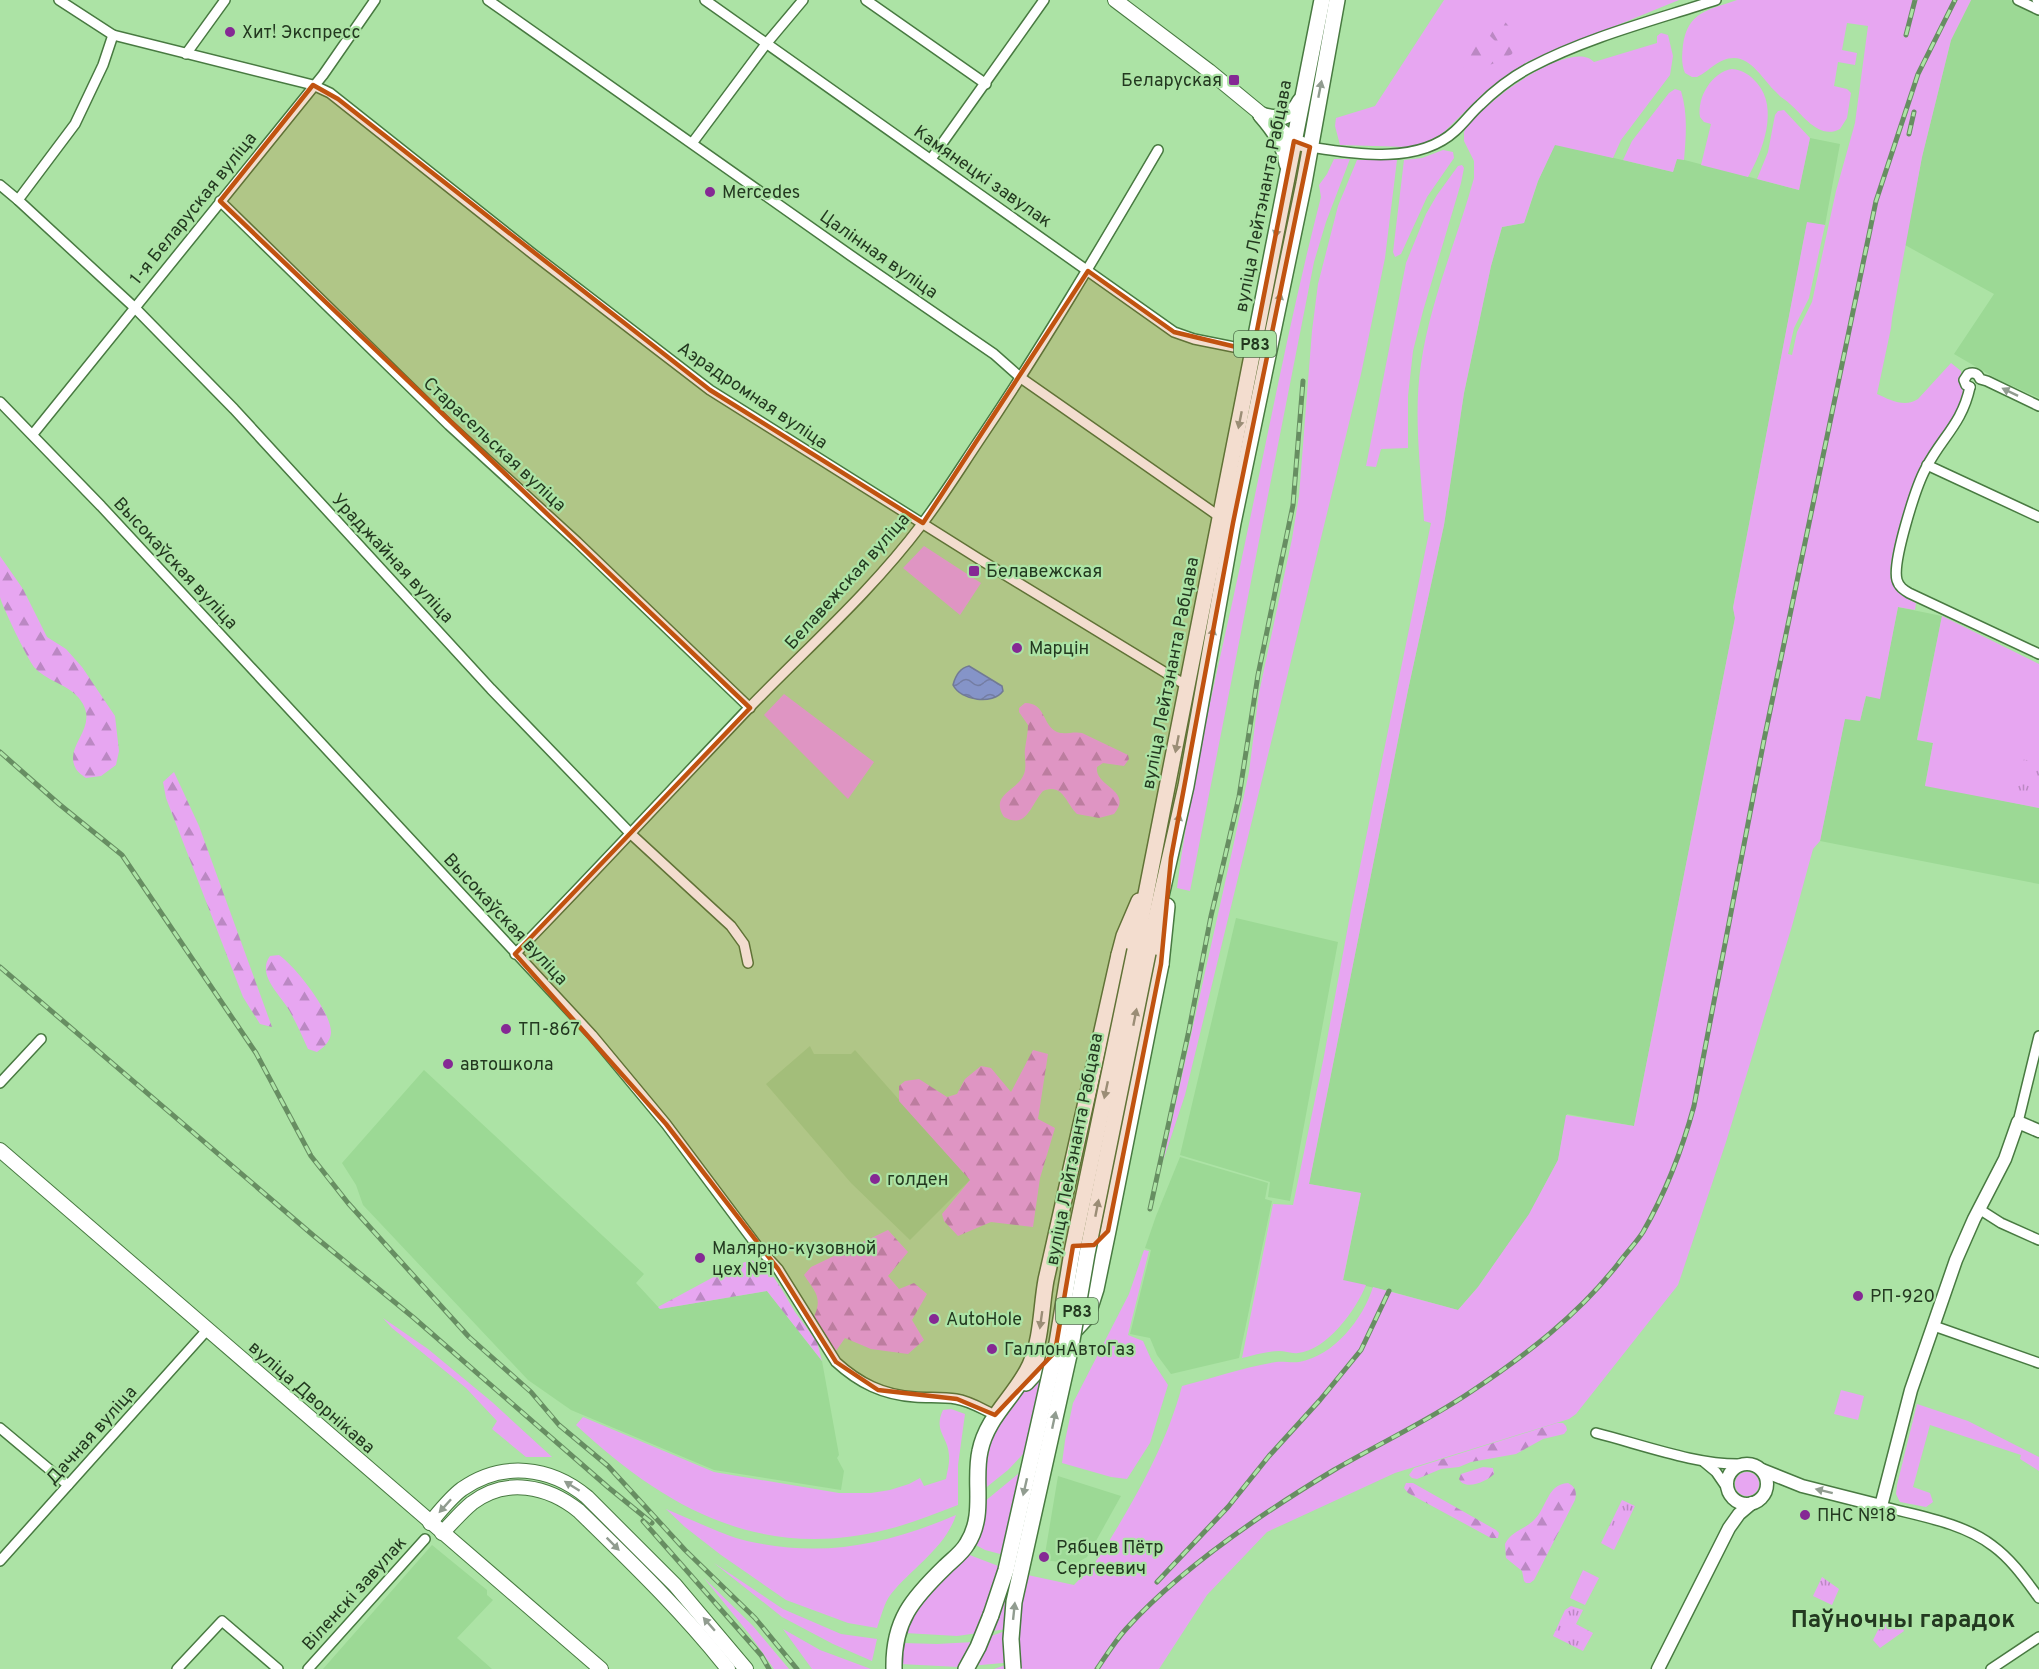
<svg xmlns="http://www.w3.org/2000/svg" width="2039" height="1669" viewBox="0 0 2039 1669" font-family="Overpass,sans-serif">
<style>
.built{fill:#9cd995}
.grass{fill:#e7a6f1}
.forest{fill:url(#forest-firs)}
.park{fill:url(#park-tufts)}
.water{fill:url(#water-waves);stroke:#5d84b6;stroke-width:1.5}
.lines{fill:none;stroke-linecap:round;stroke-linejoin:round}
.minor-casing{stroke:#487a41;stroke-width:12}
.tertiary-casing{stroke:#487a41;stroke-width:15}
.secondary-casing{stroke:#487a41;stroke-width:16}
.primary-casing{stroke:#487a41;stroke-width:18}
.trunk-casing{stroke:#487a41;stroke-width:18}
.minor{stroke:#fff;stroke-width:9}
.tertiary{stroke:#fff;stroke-width:12}
.secondary{stroke:#fff;stroke-width:14}
.primary{stroke:#fff;stroke-width:15}
.trunk{stroke:#fff;stroke-width:15}
.rail-casing{stroke:#678e62;stroke-width:5}
.rail{stroke:#ace3a5;stroke-width:3;stroke-dasharray:9;stroke-linecap:butt}
.trunk-bridge-casing{stroke:#487a41;stroke-width:18;stroke-linecap:butt}
.trunk-bridge{stroke:#fff;stroke-width:15}
.oneway{fill:#919c90}
.marked{fill:#c15310;fill-opacity:0.2;stroke:#c15310;stroke-width:4.5;stroke-linejoin:round}
.poi-dot{fill:#852994;stroke:#ace3a5;stroke-width:2}
.labels{text-anchor:middle;stroke-width:4.5;stroke-linejoin:round;paint-order:stroke}
.shield{fill:#ace3a5;stroke:#4c6c48;stroke-width:1.5}
.shield-label{font-size:16px;font-weight:bold;fill:#233920}
.poi-label{font-size:18px;fill:#233920;stroke:#ace3a5;text-anchor:start}
.street-label{font-size:18px;fill:#233920;stroke:#ace3a5}
.district-label{font-size:24px;font-weight:bold;fill:#233920;stroke:#ace3a5}
</style>
<defs>
<pattern id="forest-firs" width="22" height="20" patternUnits="userSpaceOnUse" patternTransform="scale(1.5)"><rect width="22" height="20" fill="#e7a6f1"/><path d="M5 1l3.5 6h-7zM16 11l3.5 6h-7z" fill="#bb88c3"/></pattern>
<pattern id="park-tufts" width="24" height="20" patternUnits="userSpaceOnUse" patternTransform="scale(1.5)"><rect width="24" height="20" fill="#e7a6f1"/><path d="M3 7l-1-3M5 7V3M7 7l1-3M15 17l-1-3M17 17v-4M19 17l1-3" fill="none" stroke="#bb88c3"/></pattern>
<pattern id="water-waves" width="16" height="10" patternUnits="userSpaceOnUse" patternTransform="scale(1.5)"><rect width="16" height="10" fill="#76a4f7"/><path d="M0 5q4-4 8 0t8 0" fill="none" stroke="#6087c8"/></pattern>
</defs>
<rect width="100%" height="100%" fill="#ace3a5"/>
<g class="built">
<polygon points="1971,0 2010,0 2039,14 2039,398 1997,379 1954,354 1994,294 1905,245 1922,157 1951,40"/>
<polygon points="1810,138 1840,144 1825,225 1807,223 1733,607 1735,618 1634,1126 1567,1114 1558,1160 1529,1215 1478,1287 1458,1310 1389,1291 1343,1281 1361,1193 1309,1184 1408,690 1444,525 1464,393 1491,266 1502,227 1524,223 1538,181 1555,144 1673,172 1677,158 1799,190"/>
<polygon points="1898,607 1942,616 1917,739 1933,743 1925,785 2039,808 2039,884 1820,841 1845,718 1860,721 1866,696 1880,698"/>
<polygon points="1236,918 1338,942 1290,1201 1268,1197 1270,1182 1180,1155"/>
<polygon points="810,1046 814,1054 851,1054 855,1050 970,1180 910,1240 851,1183 766,1084"/>
<polygon points="424,1070 644,1274 636,1283 660,1309 767,1291 822,1361 839,1455 837,1458 844,1471 841,1490 714,1470 571,1410 528,1380 363,1205 356,1185 342,1163"/>
<polygon points="1180,1157 1268,1183 1265,1199 1272,1201 1239,1358 1171,1374 1157,1355 1150,1338 1130,1334 1151,1250 1145,1248 1156,1216"/>
<polygon points="1058,1476 1121,1496 1087,1557 1075,1564 1044,1560"/>
<polygon points="432,1545 487,1590 487,1595 493,1600 457,1638 492,1669 323,1669"/>
</g>
<g class="grass">
<polygon points="1444,0 1679,0 1527,62 1485,92 1442,134 1418,146 1408,147 1340,145 1335,126 1336,118 1375,106"/>
<path d="M1737 0H1971L1951 40 1922 157 1892 318 1891 328 1877 394C1890 400 1905 408 1918 399L1951 363 1961 371C1961 381 1965 393 1961 403 1953 426 1934 444 1922 465 1912 482 1886 561 1891 579 1894 592 1905 598 1916 603L1915 610 1898 607 1880 699 1866 696 1860 721 1845 719 1820 841 1813 849 1792 926 1726 1142 1678 1285 1576 1414 1569 1419 1395 1473 1267 1532 1207 1595 1159 1669H994L1014 1662 959 1667 900 1664 902 1643 937 1644 974 1642 1014 1628 957 1636 905 1633C917 1600 943 1579 967 1554L1014 1572 1074 1585 1094 1564 1103 1551C1135 1499 1166 1446 1182 1386 1213 1378 1244 1367 1276 1362 1283 1361 1291 1363 1299 1362 1334 1356 1363 1319 1373 1287L1458 1310 1478 1287 1529 1214 1558 1160 1566 1115 1634 1126 1735 618 1733 608 1807 222 1825 225 1809 298 1794 328 1788 354 1792 355 1797 332 1812 302 1836 191 1855 123 1868 26 1847 23 1842 50 1857 53 1855 65 1838 62 1834 86 1847 89 1851 93 1847 118 1840 129C1819 140 1804 116 1790 104 1786 100 1780 97 1776 92 1764 81 1752 58 1734 58 1718 58 1710 71 1697 77H1692L1685 73C1681 64 1682 54 1683 45 1688 11 1709 10 1737 0Z"/>
<path d="M1661 33 1668 35 1673 56 1670 75 1621 140 1613 158 1555 145 1538 181 1524 223 1502 227 1491 266 1464 393 1444 525 1408 690 1309 1184 1361 1193 1343 1280 1366 1285C1356 1310 1327 1350 1298 1353 1292 1354 1285 1351 1279 1351 1267 1351 1254 1355 1242 1358L1273 1204 1293 1205 1324 1056 1351 910 1431 523 1424 521C1421 469 1413 416 1421 364 1430 301 1457 240 1474 178V161L1464 141V132C1476 108 1570 36 1594 62L1657 43V36Z"/>
<path d="M1732 69C1743 70 1750 75 1757 83 1779 108 1763 151 1748 177L1701 165 1711 124 1704 122 1700 117C1697 97 1712 72 1732 69Z"/>
<path d="M1675 89 1681 91C1688 114 1686 137 1684 160L1677 159 1673 172 1623 160 1632 141 1669 93Z"/>
<polygon points="1784,110 1810,138 1799,190 1757,179 1768,152 1775,115 1778,111"/>
<polygon points="1443,150 1453,152 1454,158 1427,197 1401,254 1395,257 1393,252 1404,160 1422,158"/>
<path d="M1334 159H1350L1326 222 1314 262 1190 891 1177 888C1191 777 1218 670 1241 562 1267 440 1290 317 1321 197L1319 185 1327 174Z"/>
<polygon points="1357,160 1397,160 1385,258 1361,374 1185,1095 1163,1161 1233,847 1249,772 1259,693 1292,539 1299,496 1312,331 1318,284 1338,206"/>
<polygon points="1462,165 1464,168 1461,183 1423,311 1413,351 1408,396 1408,448 1381,449 1376,467 1366,466 1406,263 1426,214 1437,195 1458,166"/>
<polygon points="924,546 981,583 960,615 903,568"/>
<polygon points="1942,616 2039,664 2039,808 1925,786 1933,743 1917,740"/>
<polygon points="784,694 874,762 848,799 764,715"/>
<polygon points="1144,1250 1149,1251 1128,1335 1143,1341 1151,1359 1168,1385 1150,1443 1127,1479 1111,1477 1062,1463 1065,1441 1073,1403 1129,1294"/>
<polygon points="383,1318 428,1349 492,1402 552,1457 526,1457 492,1429 497,1421 466,1388 392,1328"/>
<polygon points="1038,1375 1043,1378 1025,1452 1008,1470 983,1490 986,1445 1006,1409"/>
<polygon points="1841,1390 1864,1396 1858,1420 1834,1414"/>
<polygon points="1917,1404 1968,1421 2039,1457 2039,1471 2020,1459 2021,1455 1930,1425 1913,1487 1930,1493 1933,1502 1926,1507 1900,1502 1896,1494 1897,1485"/>
<path d="M951 1409 965 1414 958 1465V1505C934 1514 910 1524 885 1530 760 1561 665 1508 576 1425L583 1417 714 1472 839 1493H871L890 1490 909 1484 920 1478 924 1486 946 1479C947 1472 950 1463 949 1455 948 1436 933 1431 943 1410Z"/>
<polygon points="1023,1470 1004,1555 985,1550 974,1544 984,1502"/>
<circle cx="1747" cy="1484" r="12"/>
<path d="M666 1509C691 1519 722 1535 747 1541 823 1558 886 1545 956 1515 945 1548 913 1567 891 1594 884 1603 881 1617 877 1628L848 1623 786 1600 721 1555 685 1527Z"/>
<polygon points="714,1563 783,1609 841,1634 877,1639 872,1661 833,1644 782,1617"/>
<polygon points="1583,1570 1599,1578 1585,1605 1570,1598"/>
<polygon points="704,1578 753,1626 789,1669 774,1669 750,1635"/>
<polygon points="783,1629 820,1650 871,1669 812,1669"/>
</g>
<g class="forest">
<path d="M1500 19C1512 24 1518 42 1512 54 1500 61 1479 72 1464 68L1456 51 1459 44C1472 35 1479 49 1493 46L1495 41 1487 33 1486 26 1494 20Z"/>
<path d="M0 556 23 589 47 637 66 649 82 667 115 716 119 751 116 765 101 776 86 778C83 776 78 772 76 769 63 746 97 730 83 704 73 685 49 683 35 668 29 662 2 606 0 597 0 585 0 568 0 556Z"/>
<path d="M1025 703C1046 703 1042 725 1057 732 1064 735 1074 731 1082 733L1128 755 1129 759 1124 766 1103 763 1097 767C1094 787 1134 790 1114 814L1099 818 1077 814C1065 802 1063 783 1043 791 1031 804 1027 830 1004 817 989 794 1018 791 1024 774 1027 766 1024 757 1025 749 1026 741 1028 733 1028 725L1019 712V708Z"/>
<polygon points="174,772 199,826 272,1027 260,1024 243,997 166,798 163,782"/>
<path d="M279 955C296 967 332 1013 331 1033 330 1042 324 1047 317 1052L308 1049C302 1036 296 1022 289 1010 281 995 256 975 270 956Z"/>
<polygon points="1033,1050 1048,1054 1038,1119 1055,1128 1040,1178 1033,1227 991,1222 958,1236 944,1221 942,1214 970,1180 899,1101 899,1086 905,1081 919,1079 947,1097 957,1094 965,1079 981,1066 991,1068 1011,1092"/>
<path d="M888 1230 908 1252 888 1276 899 1289 914 1283 927 1294 912 1320 924 1340 908 1354 871 1349 845 1338 836 1351 813 1319C823 1298 816 1293 804 1275L811 1267Z"/>
<polygon points="751,1260 768,1269 781,1288 795,1312 817,1342 822,1361 767,1291 660,1309 658,1307 734,1266"/>
<polygon points="1557,1423 1563,1423 1566,1426 1567,1430 1564,1434 1543,1439 1516,1454 1471,1462 1459,1467 1441,1469 1417,1479 1412,1478 1409,1475 1414,1468"/>
<path d="M1483 1467 1493 1468 1494 1474C1486 1482 1465 1491 1459 1479L1461 1474Z"/>
<polygon points="1406,1483 1413,1483 1496,1530 1499,1533 1498,1538 1491,1538 1408,1493 1404,1488"/>
<path d="M1568 1483C1576 1487 1577 1493 1575 1500L1534 1580 1530 1583H1526L1524 1581 1522 1571 1506 1558 1505 1544C1511 1531 1524 1530 1534 1520 1547 1508 1547 1484 1568 1483Z"/>
</g>
<g class="park">
<polygon points="2024,759 2039,765 2039,797 2019,793 2016,790"/>
<polygon points="1622,1500 1635,1506 1614,1550 1601,1543"/>
<polygon points="1822,1577 1839,1589 1832,1605 1813,1596"/>
<polygon points="1571,1606 1583,1610 1576,1624 1593,1633 1583,1651 1553,1636 1565,1610"/>
<polygon points="1886,1614 1897,1619 1904,1631 1880,1648 1873,1640"/>
</g>
<path class="water" d="M969 666 1002 686 1003 691C993 705 961 701 953 685 955 677 960 668 969 666Z"/>
<g class="lines">
<g class="minor-casing">
<g id="minor">
<polyline points="59,0 113,35 313,85 330,93 533,254 710,390 979,559 1189,687"/>
<polyline points="488,0 850,255 994,354 1021,378 1220,517"/>
<polyline points="705,0 1174,332 1194,339 1254,351"/>
<polyline points="866,0 986,84"/>
<polyline points="2018,0 2039,10"/>
<polyline points="2037,0 2039,3"/>
<polyline points="186,54 225,0"/>
<polyline points="693,142 766,44 803,0"/>
<path d="M1310 147C1355 154 1418 165 1455 131 1464 123 1471 113 1480 105 1495 90 1512 77 1531 67 1588 37 1655 20 1716 0"/>
<polyline points="931,159 1044,0"/>
<polyline points="0,185 18,200 134,307 234,409 491,689 631,834 731,926 744,944 748,963"/>
<polyline points="18,200 75,124 103,65 113,35"/>
<polyline points="220,201 449,425 577,542 750,708"/>
<path d="M1970 387C1962 424 1942 437 1926 468 1916 486 1892 562 1897 580 1899 587 1904 590 1909 593L2039 654"/>
<path d="M1970 387 1966 385 1964 380 1968 374C1973 372 1978 373 1980 379L1987 381 2039 406"/>
<path d="M0 402 101 506 592 1035 666 1124 758 1247 778 1269 836 1362C859 1383 883 1395 915 1397 928 1398 943 1397 956 1399 970 1401 982 1409 995 1415"/>
<polyline points="33,434 323,75 375,0"/>
<polyline points="1927,465 2039,517"/>
<path d="M515 954C594 873 670 791 748 709 807 648 871 592 922 524 942 498 960 469 978 442 1042 347 1100 249 1158 150"/>
<polyline points="0,1083 41,1039"/>
<polyline points="2018,1122 2039,1036"/>
<polyline points="1979,1209 2001,1223 2039,1240"/>
<polyline points="1934,1326 2039,1363"/>
<polyline points="0,1428 68,1485"/>
<path d="M1596 1433C1640 1444 1699 1466 1743 1464"/>
<polyline points="1704,1462 1716,1472 1727,1488"/>
<path d="M1881 1506C1918 1516 1962 1522 1993 1546 2012 1560 2025 1579 2039 1598"/>
<polyline points="0,1561 207,1330"/>
<polyline points="177,1669 222,1621 278,1669"/>
<polyline points="308,1669 425,1539"/>
<polyline points="1991,1669 2039,1637"/>
</g>
</g>
<g class="tertiary-casing">
<g id="tertiary">
<circle cx="1747" cy="1484" r="20"/>
<polyline points="1762,1470 1802,1486 1881,1506 1911,1390 1956,1260 1974,1219 2005,1159 2018,1122 2039,1131"/>
<polyline points="1658,1669 1729,1528 1739,1514 1752,1503"/>
</g>
</g>
<g class="secondary-casing">
<g id="secondary">
<polyline points="1115,0 1209,71 1294,141 1302,144"/>
<polyline points="0,1150 601,1669"/>
<path d="M430 1523C440 1511 450 1498 462 1489 502 1461 550 1466 587 1497L675 1585 746 1669"/>
<path d="M442 1533C452 1523 461 1512 472 1503 506 1477 548 1486 579 1511 631 1562 683 1612 728 1669"/>
</g>
</g>
<g class="primary-casing">
<g id="primary">
<polyline points="1026,1383 1087,1317 1096,1289 1108,1231 1161,964"/>
<path d="M894 1669C893 1621 912 1599 945 1567 952 1560 962 1553 967 1544 986 1515 973 1482 980 1451 987 1416 1016 1396 1030 1365 1042 1338 1041 1307 1046 1280L1119 955"/>
</g>
</g>
<g class="trunk-casing">
<g id="trunk">
<path d="M1261 115C1274 130 1284 144 1287 164"/>
<path d="M1261 115C1278 120 1291 119 1300 101"/>
<polyline points="1135,950 1322,0"/>
<polyline points="1148,953 1186,786 1233,523 1304,183 1337,0"/>
<polyline points="1119,955 1124,936 1139,901"/>
<polyline points="1161,964 1167,906"/>
<polyline points="966,1669 978,1647 991,1615"/>
</g>
</g>
<use href="#minor" class="minor"/>
<use href="#tertiary" class="tertiary"/>
<use href="#secondary" class="secondary"/>
<use href="#primary" class="primary"/>
<use href="#trunk" class="trunk"/>
<g class="rail-casing">
<g id="rail">
<polyline points="1906,35 1915,0"/>
<polyline points="1909,134 1914,112"/>
<polyline points="0,752 59,804 122,855 256,1053 311,1156 348,1203 469,1337 531,1392 559,1425 608,1466 685,1550 755,1618 797,1669"/>
<polyline points="0,967 314,1236 414,1318 609,1488 652,1523"/>
<polyline points="1150,1209 1189,1030 1211,916 1239,797 1258,675 1293,505 1303,381"/>
<polyline points="643,1521 761,1655 769,1669"/>
<polyline points="1157,1582 1228,1507 1269,1456 1320,1400 1361,1350 1389,1291"/>
<path d="M1097 1669C1106 1656 1115 1641 1126 1629 1181 1568 1264 1512 1334 1470 1380 1443 1428 1421 1472 1391 1526 1355 1578 1315 1618 1264 1626 1253 1636 1243 1643 1232 1666 1192 1682 1150 1694 1106L1764 740 1876 201 1918 74 1955 0"/>
</g>
</g>
<use href="#rail" class="rail"/>
<g class="trunk-bridge-casing">
<g id="trunk-bridge">
<polyline points="991,1615 1006,1570 1057,1343 1072,1252 1135,950"/>
<polyline points="1013,1669 1011,1639 1014,1602 1071,1346 1087,1254 1148,953"/>
</g>
</g>
<use href="#trunk-bridge" class="trunk-bridge"/>
</g>
<defs><path id="oneway-solid" d="M-6-.8H1V-3.2L6.5 0L1 3.2V.8H-6Z" transform="scale(1.5)"/></defs>
<g class="oneway">
<use href="#oneway-solid" transform="translate(1320 89) rotate(-79)"/>
<use href="#oneway-solid" transform="translate(1277 229) rotate(101)"/>
<use href="#oneway-solid" transform="translate(1279 301) rotate(-78)"/>
<use href="#oneway-solid" transform="translate(2010 392) rotate(-154)"/>
<use href="#oneway-solid" transform="translate(1240 420) rotate(101)"/>
<use href="#oneway-solid" transform="translate(1212 636) rotate(-79)"/>
<use href="#oneway-solid" transform="translate(1177 744) rotate(101)"/>
<use href="#oneway-solid" transform="translate(1178 822) rotate(-78)"/>
<use href="#oneway-solid" transform="translate(1135 1017) rotate(-79)"/>
<use href="#oneway-solid" transform="translate(1106 1090) rotate(102)"/>
<use href="#oneway-solid" transform="translate(1097 1208) rotate(-79)"/>
<use href="#oneway-solid" transform="translate(1041 1320) rotate(98)"/>
<use href="#oneway-solid" transform="translate(1054 1420) rotate(-78)"/>
<use href="#oneway-solid" transform="translate(572 1486) rotate(-148)"/>
<use href="#oneway-solid" transform="translate(1025 1487) rotate(103)"/>
<use href="#oneway-solid" transform="translate(1824 1491) rotate(-166)"/>
<use href="#oneway-solid" transform="translate(445 1506) rotate(132)"/>
<use href="#oneway-solid" transform="translate(613 1544) rotate(45)"/>
<use href="#oneway-solid" transform="translate(1014 1611) rotate(-84)"/>
<use href="#oneway-solid" transform="translate(709 1624) rotate(-131)"/>
</g>
<path class="marked" d="M313 85 338 99 710 390 923 523 1088 271 1174 332 1253 351 1294 141 1310 147 1233 523 1171 858 1161 964 1108 1231 1094 1245 1073 1246 1055 1352 995 1415 957 1399 878 1390 836 1362 778 1269 666 1124 515 954 750 708 220 201Z"/>
<g class="poi-dot">
<circle cx="230" cy="32" r="6"/>
<rect x="1228" y="74" width="12" height="12" rx="3"/>
<circle cx="710" cy="192" r="6"/>
<rect x="968" y="565" width="12" height="12" rx="3"/>
<circle cx="1017" cy="648" r="6"/>
<circle cx="506" cy="1029" r="6"/>
<circle cx="448" cy="1064" r="6"/>
<circle cx="875" cy="1179" r="6"/>
<circle cx="700" cy="1258" r="6"/>
<circle cx="1858" cy="1296" r="6"/>
<circle cx="934" cy="1319" r="6"/>
<circle cx="992" cy="1349" r="6"/>
<circle cx="1805" cy="1515" r="6"/>
<circle cx="1044" cy="1557" r="6"/>
</g>
<g class="labels">
<g class="shield">
<rect x="1234" y="331" width="42" height="26" rx="4.5"/>
<rect x="1056" y="1298" width="42" height="26" rx="4.5"/>
</g>
<g class="shield-label">
<text x="1255" y="350">Р83</text>
<text x="1077" y="1317">Р83</text>
</g>
<g class="poi-label">
<text x="242" y="38">Хит! Экспресс</text>
<text x="1222" y="86" text-anchor="end">Беларуская</text>
<text x="722" y="198">Mercedes</text>
<text x="986" y="577">Белавежская</text>
<text x="1029" y="654">Марцін</text>
<text x="518" y="1035">ТП-867</text>
<text x="460" y="1070">автошкола</text>
<text x="887" y="1185">голден</text>
<text x="712" y="1254">Малярно-кузовной<tspan x="712" dy="21">цех №1</tspan></text>
<text x="1870" y="1302">РП-920</text>
<text x="946" y="1325">AutoHole</text>
<text x="1004" y="1355">ГаллонАвтоГаз</text>
<text x="1817" y="1521">ПНС №18</text>
<text x="1056" y="1553">Рябцев Пётр<tspan x="1056" dy="21">Сергеевич</tspan></text>
</g>
<g class="street-label">
<text transform="translate(983 176) rotate(35)" y="6">Камянецкі завулак</text>
<text transform="translate(1263 196) rotate(-79)" y="6">вуліца Лейтэнанта Рабцава</text>
<text transform="translate(193 208) rotate(-51)" y="6">1-я Беларуская вуліца</text>
<text transform="translate(879 254) rotate(35)" y="6">Цалінная вуліца</text>
<text transform="translate(753 395) rotate(34)" y="6">Аэрадромная вуліца</text>
<text transform="translate(495 444) rotate(43)" y="6">Старасельская вуліца</text>
<text transform="translate(393 558) rotate(47)" y="6">Ураджайная вуліца</text>
<text transform="translate(176 563) rotate(47)" y="6">Высокаўская вуліца</text>
<text transform="translate(847 581) rotate(-48)" y="6">Белавежская вуліца</text>
<text transform="translate(1170 673) rotate(-79)" y="6">вуліца Лейтэнанта Рабцава</text>
<text transform="translate(506 919) rotate(47)" y="6">Высокаўская вуліца</text>
<text transform="translate(1074 1149) rotate(-79)" y="6">вуліца Лейтэнанта Рабцава</text>
<text transform="translate(312 1397) rotate(41)" y="6">вуліца Дворнікава</text>
<text transform="translate(91 1435) rotate(-48)" y="6">Дачная вуліца</text>
<text transform="translate(354 1593) rotate(-48)" y="6">Віленскі завулак</text>
</g>
<g class="district-label">
<text x="1903" y="1627">Паўночны гарадок</text>
</g>
</g>
</svg>
